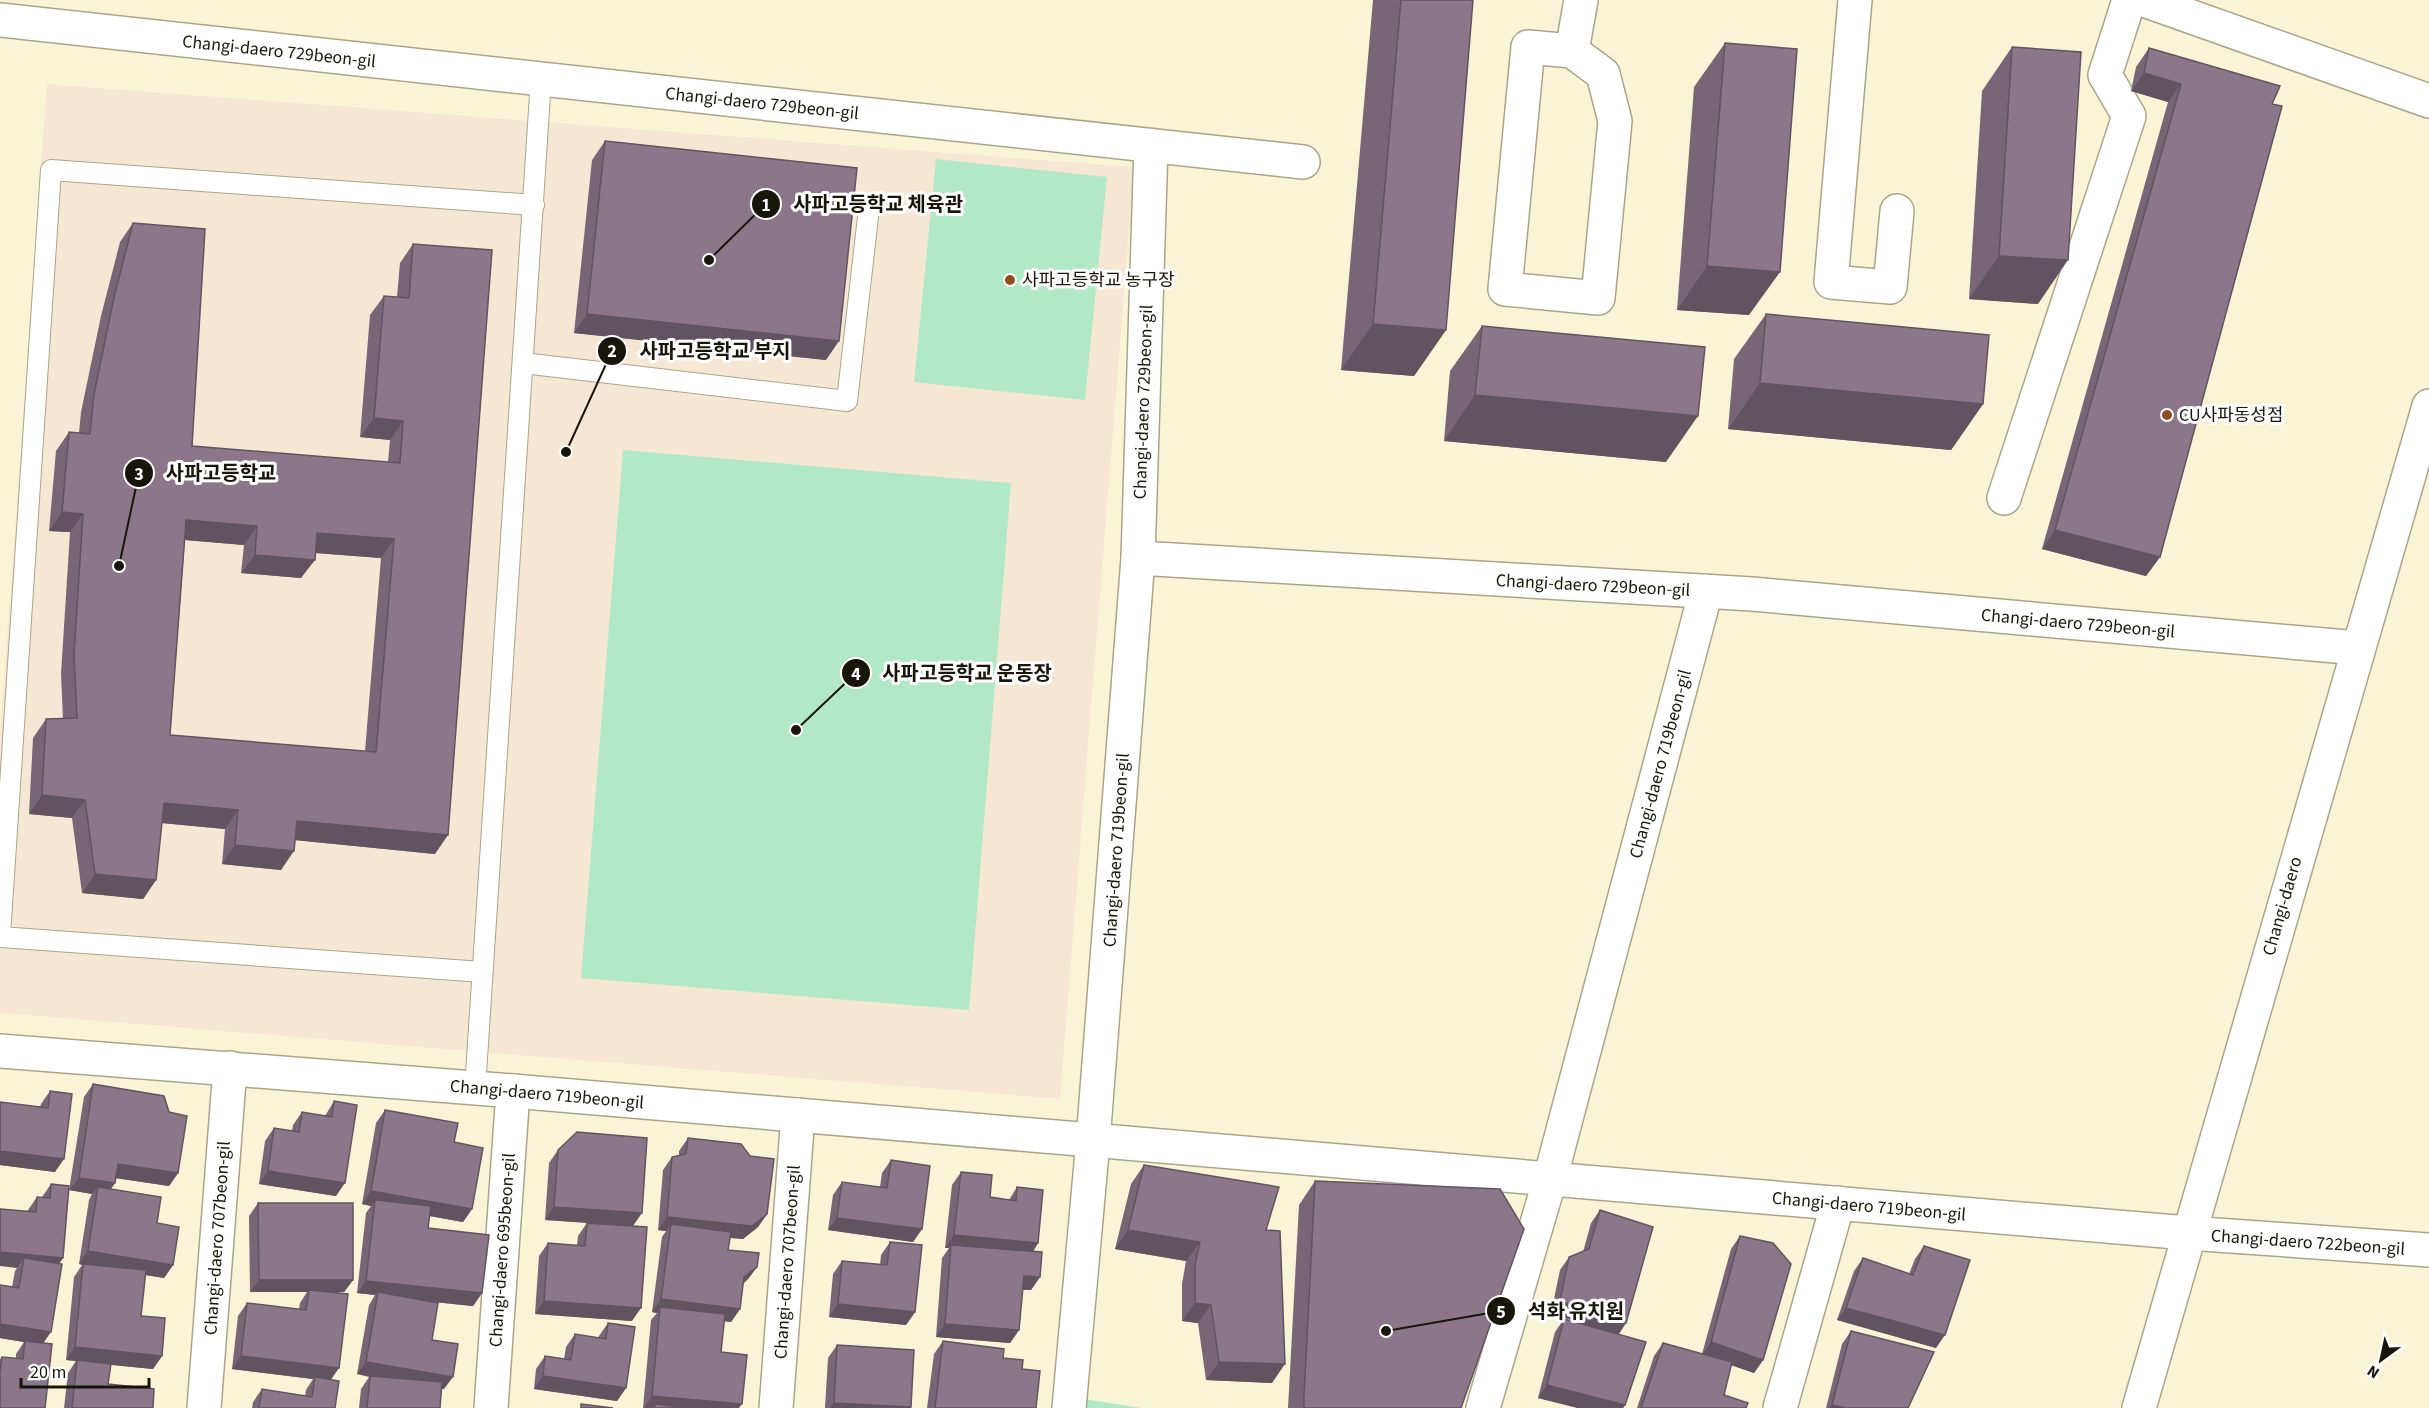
<svg xmlns="http://www.w3.org/2000/svg" width="2429" height="1408" viewBox="0 0 2429 1408" font-family="'Source Sans 3','Noto Sans KR',sans-serif">
<style>
.education{fill:#f6e7d4}
.park{fill:url(#park-crowns)}
.pitch{fill:#b1e9c7}
.lines{fill:none;stroke-linecap:round;stroke-linejoin:round}
.lane-casing{stroke:#aaa58a;stroke-width:22}
.street-casing{stroke:#aaa58a;stroke-width:36}
.primary-casing{stroke:#aaa58a;stroke-width:36}
.lane{stroke:#fff;stroke-width:20}
.street{stroke:#fff;stroke-width:33}
.primary{stroke:#fff;stroke-width:33}
.wall{fill:#786677;fill-rule:evenodd}
.shaded-wall{fill:#625361}
.building{fill:#8c778a;stroke:#625361;stroke-width:1.5;fill-rule:evenodd}
.poi-dot{fill:#924e20;stroke:#fff;stroke-width:2}
.labels{text-anchor:middle;stroke-width:6;stroke-linejoin:round;paint-order:stroke}
.street-label{font-size:18px;fill:#18150b;stroke:#fff}
.poi-label{font-size:18px;fill:#18150b;stroke:#fff;text-anchor:start}
.leader{fill:none;stroke:#18150b;stroke-width:2}
.callout-dot{fill:#18150b;stroke:#fff;stroke-width:2}
.mark-label{font-size:18px;text-anchor:middle;font-weight:bold;fill:#fff}
.callout-label{font-size:20px;text-anchor:middle;font-weight:bold;fill:#18150b;stroke:#fff;stroke-width:6;stroke-linejoin:round;paint-order:stroke}
</style>
<defs>
<pattern id="park-crowns" width="20" height="18" patternUnits="userSpaceOnUse" patternTransform="scale(1.5)"><rect width="20" height="18" fill="#b1e9c7"/><path d="M2 6a3 3 0 1 1 6 0M12 15a3 3 0 1 1 6 0" fill="none" stroke="#98c7aa"/></pattern>
</defs>
<rect width="100%" height="100%" fill="#faf4d7"/>
<polygon class="education" points="47,84 1134,167 1060,1099 0,1013 0,736"/>
<polygon class="park" points="1070,1397 1142,1408 1069,1408"/>
<g class="pitch">
<polygon points="936,159 1107,177 1085,400 914,382"/>
<polygon points="623,450 1011,483 969,1010 581,978"/>
</g>
<g class="lines">
<g class="lane-casing">
<g id="lane">
<polyline points="523,363 847,401 868,217"/>
<polyline points="0,935 51,170 534,205"/>
<polyline points="0,937 482,972"/>
<polyline points="475,1089 541,79"/>
</g>
</g>
<g class="street-casing">
<g id="street">
<polyline points="1855,0 1831,282 1890,287 1897,211"/>
<polyline points="2144,0 2429,101"/>
<polyline points="0,20 1303,162"/>
<polygon points="1528,47 1572,51 1603,74 1615,121 1598,298 1505,289"/>
<polyline points="1572,51 1581,0"/>
<polyline points="2004,498 2129,116 2105,75 2129,0"/>
<polyline points="1138,558 1752,594 2358,648"/>
<polyline points="0,1051 513,1091 2188,1233 2429,1250"/>
<polyline points="204,1408 230,1068"/>
<polyline points="491,1408 513,1091"/>
<polyline points="776,1408 798,1115"/>
<polyline points="1069,1408 1093,1141 1138,558 1151,146"/>
<polyline points="1483,1408 1550,1179 1706,591"/>
<polyline points="1780,1408 1838,1203"/>
</g>
</g>
<g class="primary-casing">
<polyline id="primary" points="2139,1408 2429,406"/>
</g>
<use href="#lane" class="lane"/>
<use href="#street" class="street"/>
<use href="#primary" class="primary"/>
</g>
<g class="wall">
<polygon points="1373,0 1473,0 1446,330 1414,376 1341,370"/>
<polygon points="1725,43 1749,315 1677,310 1694,87"/>
<polygon points="2012,47 2038,304 1969,299 1982,91"/>
<polygon points="2149,48 2272,104 2160,557 2146,576 2042,549 2168,102 2131,91 2136,67"/>
<polygon points="605,141 826,360 574,333 592,160"/>
<path d="M133 223 192 446 388 462 390 440 360 437 370 315 384 296 397 297 400 263 413 244 435 854 295 840 281 870 222 864 225 829 162 823 156 880 143 899 82 893 72 818 29 814 33 738 46 719H63L61 674 70 532 49 531 56 451 69 432 79 433 81 412 101 316 120 242ZM185 540 244 545 241 573 301 578 315 553 381 558 365 751 170 735Z"/>
<polygon points="1766,314 1983,404 1951,450 1728,429 1734,359"/>
<polygon points="1482,326 1666,462 1444,441 1450,371"/>
<polygon points="93,1084 178,1173 169,1186 115,1178 115,1183 111,1189 157,1223 173,1265 164,1278 145,1275 141,1316 162,1356 153,1369 111,1365 108,1384 153,1408 64,1408 68,1373 76,1361 66,1360 74,1277 82,1265 79,1264 89,1200 92,1194 69,1190 84,1097"/>
<polygon points="50,1091 55,1172 0,1165 0,1102 40,1107 41,1104"/>
<polygon points="334,1101 336,1196 259,1184 265,1141 274,1128 292,1131 293,1125 302,1112 325,1116"/>
<polygon points="385,1110 454,1142 472,1209 463,1222 430,1216 428,1228 482,1293 473,1306 433,1302 432,1340 444,1389 442,1389 440,1408 359,1408 361,1389 369,1377 357,1374 369,1305 375,1295 357,1293 366,1213 371,1206 362,1204 376,1123"/>
<polygon points="688,1138 767,1214 758,1227 743,1239 730,1238 728,1250 757,1267 748,1279 743,1284 740,1309 731,1322 724,1321 721,1352 739,1408 643,1408 651,1320 657,1313 652,1312 662,1237 666,1231 658,1230 663,1170 672,1157 679,1155 679,1151"/>
<polygon points="558,1150 633,1226 632,1321 535,1314 539,1256 548,1243 577,1245 578,1236 587,1223 622,1225 545,1220 549,1163"/>
<polygon points="891,1160 922,1229 913,1242 828,1230 833,1195 842,1182 880,1187 882,1173"/>
<polygon points="1144,1165 1266,1230 1272,1383 1206,1380 1198,1323 1182,1321 1182,1284 1186,1261 1115,1249 1131,1184"/>
<polygon points="961,1172 990,1197 1009,1200 1017,1187 1038,1243 1033,1252 1040,1277 1031,1290 1022,1290 1019,1330 1010,1343 936,1337 942,1258 949,1248 945,1248 952,1185"/>
<polygon points="1315,1181 1461,1408 1288,1408 1299,1205"/>
<polygon points="51,1184 63,1258 59,1264 43,1343 0,1408 0,1359 2,1357 16,1358 16,1354 24,1342 0,1338 12,1287 15,1271 17,1268 28,1210 37,1197 42,1197"/>
<polygon points="258,1203 353,1280 344,1292 334,1292 331,1379 335,1408 252,1408 253,1402 262,1389 305,1396 306,1390 313,1379 232,1369 238,1316 247,1303 299,1309 300,1303 307,1292 250,1292 249,1216"/>
<polygon points="1600,1210 1626,1323 1619,1334 1625,1405 1623,1408 1578,1408 1538,1398 1555,1332 1564,1319 1583,1324 1551,1313 1560,1270 1569,1257 1583,1252 1591,1223"/>
<polygon points="1740,1236 1763,1360 1754,1373 1731,1365 1724,1395 1746,1408 1637,1408 1654,1356 1663,1343 1702,1354 1731,1249"/>
<polygon points="890,1242 915,1312 906,1325 829,1317 833,1274 842,1261 880,1265 881,1255"/>
<polygon points="1924,1246 1936,1348 1837,1320 1854,1271 1863,1258 1909,1274 1915,1259"/>
<polygon points="608,1323 626,1388 617,1401 534,1389 536,1369 545,1356 564,1359 566,1347 575,1334 598,1338 599,1336"/>
<polygon points="1851,1331 1908,1408 1826,1408 1842,1344"/>
<polygon points="943,1341 1003,1358 1022,1369 1036,1408 927,1408 934,1354"/>
<polygon points="837,1345 911,1407 910,1408 825,1408 828,1358"/>
</g>
<g class="shaded-wall">
<polygon points="2144,73 2181,84 2168,102 2131,91"/>
<polygon points="1999,256 2068,260 2038,304 1969,299"/>
<polygon points="1707,266 1780,272 1749,315 1677,310"/>
<polygon points="587,314 839,341 826,360 574,333"/>
<polygon points="1373,324 1446,330 1414,376 1341,370"/>
<polygon points="1760,383 1983,404 1951,450 1728,429"/>
<polygon points="1475,395 1698,416 1666,462 1444,441"/>
<polygon points="374,418 403,421 390,440 360,437"/>
<polygon points="62,512 83,514 70,532 49,531"/>
<polygon points="186,520 257,526 244,545 173,539"/>
<polygon points="2055,530 2160,557 2146,576 2042,549"/>
<polygon points="317,533 394,539 381,558 303,552"/>
<polygon points="255,555 315,560 301,578 241,573"/>
<polygon points="42,795 85,800 72,818 29,814"/>
<polygon points="164,803 238,810 225,829 151,822"/>
<polygon points="297,821 448,835 435,854 284,839"/>
<polygon points="235,845 294,851 281,870 222,864"/>
<polygon points="95,874 156,880 143,899 82,893"/>
<polygon points="0,1151 64,1159 55,1172 0,1165"/>
<polygon points="118,1164 178,1173 169,1186 109,1177"/>
<polygon points="268,1171 345,1183 336,1196 259,1184"/>
<polygon points="79,1178 115,1183 105,1196 98,1187 92,1194 69,1190"/>
<polygon points="371,1191 472,1209 463,1222 374,1206 375,1200 371,1206 362,1204"/>
<polygon points="554,1207 642,1213 633,1226 545,1220"/>
<polygon points="767,1214 758,1227 743,1239 670,1231 671,1224 666,1231 658,1230 667,1217"/>
<polygon points="837,1218 922,1229 913,1242 828,1230"/>
<polygon points="1128,1230 1200,1242 1186,1261 1115,1249"/>
<polygon points="954,1235 1038,1243 1029,1256 951,1245 949,1248 945,1248"/>
<polygon points="88,1251 173,1265 164,1278 79,1264"/>
<polygon points="0,1252 63,1258 54,1271 24,1258 17,1268 0,1266"/>
<polygon points="757,1267 748,1279 735,1290 744,1277"/>
<polygon points="1024,1276 1040,1277 1031,1290 1014,1289"/>
<polygon points="259,1280 353,1280 344,1292 308,1292 309,1290 307,1292 250,1292"/>
<polygon points="366,1281 482,1293 473,1306 377,1296 378,1292 375,1295 357,1293"/>
<polygon points="661,1299 740,1309 731,1322 660,1313 660,1307 657,1313 652,1312"/>
<polygon points="544,1301 641,1308 632,1321 535,1314"/>
<polygon points="1560,1301 1626,1323 1617,1336 1551,1313"/>
<polygon points="1195,1303 1211,1305 1198,1323 1182,1321"/>
<polygon points="838,1304 915,1312 906,1325 829,1317"/>
<polygon points="1846,1308 1945,1335 1936,1348 1837,1320"/>
<polygon points="0,1324 51,1332 42,1345 0,1338"/>
<polygon points="945,1324 1019,1330 1010,1343 936,1337"/>
<polygon points="1711,1342 1763,1360 1754,1373 1702,1355"/>
<polygon points="75,1347 162,1356 153,1369 66,1360"/>
<polygon points="241,1356 339,1368 330,1381 315,1377 313,1379 232,1369"/>
<polygon points="366,1362 453,1377 444,1389 357,1374"/>
<polygon points="1219,1362 1285,1364 1272,1383 1206,1380"/>
<polygon points="543,1376 626,1388 617,1401 534,1389"/>
<polygon points="1547,1385 1625,1405 1623,1408 1578,1408 1538,1398"/>
<polygon points="652,1396 742,1404 739,1408 655,1408 655,1404 653,1408 644,1408"/>
<polygon points="834,1403 911,1407 910,1408 830,1408"/>
<polygon points="1832,1405 1846,1408 1830,1408"/>
</g>
<g class="building">
<polygon points="1401,0 1473,0 1446,330 1373,324"/>
<polygon points="1725,43 1797,49 1780,272 1707,266"/>
<polygon points="2012,47 2081,52 2068,260 1999,256"/>
<polygon points="2149,48 2280,86 2272,104 2282,106 2160,557 2055,530 2181,84 2144,73"/>
<polygon points="605,141 857,168 839,341 587,314"/>
<path d="M133 223 205 229 192 446 400 463 403 421 374 418 384 296 409 298 413 244 492 250 448 835 297 821 294 851 235 845 238 810 164 803 156 880 95 874 85 800 42 795 46 719 77 718 74 655 83 514 62 512 69 432 90 434 94 394 114 297ZM186 520 257 526 255 555 315 560 317 533 394 539 376 752 170 735Z"/>
<polygon points="1766,314 1989,335 1983,404 1760,383"/>
<polygon points="1482,326 1705,347 1698,416 1475,395"/>
<polygon points="93,1084 164,1096 169,1112 187,1116 178,1173 118,1164 115,1183 79,1178"/>
<polygon points="50,1091 72,1094 64,1159 0,1151 0,1102 48,1108"/>
<polygon points="334,1101 357,1105 345,1183 268,1171 274,1128 299,1132 302,1112 332,1117"/>
<polygon points="385,1110 458,1123 454,1142 483,1148 472,1209 371,1191"/>
<polygon points="577,1132 647,1138 642,1213 554,1207 558,1150"/>
<polygon points="688,1138 741,1144 750,1156 774,1159 767,1214 752,1226 667,1217 672,1157 686,1154"/>
<polygon points="891,1160 930,1166 922,1229 837,1218 842,1182 887,1188"/>
<polygon points="1144,1165 1279,1187 1266,1230 1280,1231 1285,1364 1219,1362 1211,1305 1195,1303 1195,1265 1200,1242 1128,1230"/>
<polygon points="961,1172 992,1175 990,1197 1016,1201 1017,1187 1043,1190 1038,1243 954,1235"/>
<polygon points="1315,1181 1500,1189 1524,1229 1461,1408 1304,1408 1304,1396"/>
<polygon points="51,1184 69,1186 63,1258 0,1252 0,1209 36,1212 37,1197 50,1198"/>
<polygon points="98,1187 161,1197 157,1223 179,1227 173,1265 88,1251"/>
<polygon points="375,1200 431,1206 428,1228 489,1235 482,1293 366,1281"/>
<polygon points="258,1203 353,1203 353,1280 259,1280"/>
<polygon points="1600,1210 1653,1227 1626,1323 1560,1301 1569,1257 1589,1249"/>
<polygon points="587,1223 647,1227 641,1308 544,1301 548,1243 585,1246"/>
<polygon points="671,1224 731,1232 728,1250 759,1253 757,1267 744,1277 740,1309 661,1299"/>
<polygon points="1740,1236 1773,1243 1791,1264 1763,1360 1711,1342"/>
<polygon points="890,1242 922,1245 915,1312 838,1304 842,1261 887,1265"/>
<polygon points="951,1245 1042,1252 1040,1277 1024,1276 1019,1330 945,1324"/>
<polygon points="1924,1246 1970,1260 1945,1335 1846,1308 1863,1258 1913,1275"/>
<polygon points="24,1258 62,1264 51,1332 0,1324 0,1285 19,1288"/>
<polygon points="83,1264 146,1270 141,1316 165,1318 162,1356 75,1347"/>
<polygon points="309,1290 348,1294 339,1368 241,1356 247,1303 306,1310"/>
<polygon points="378,1292 438,1303 432,1340 458,1344 453,1377 366,1362"/>
<polygon points="660,1307 725,1314 721,1352 747,1355 742,1404 652,1396"/>
<polygon points="1564,1319 1646,1342 1625,1405 1547,1385"/>
<polygon points="608,1323 635,1327 626,1388 543,1376 545,1356 571,1360 575,1334 606,1339"/>
<polygon points="1851,1331 1934,1352 1908,1408 1846,1408 1832,1405"/>
<polygon points="25,1341 52,1344 45,1408 0,1408 0,1374 2,1357 23,1359"/>
<polygon points="943,1341 1004,1349 1003,1358 1023,1360 1022,1369 1040,1371 1036,1408 935,1408"/>
<polygon points="1663,1343 1732,1362 1724,1395 1748,1403 1746,1408 1641,1408"/>
<polygon points="837,1345 914,1350 911,1407 834,1403"/>
<polygon points="77,1360 111,1364 108,1384 154,1389 153,1408 72,1408"/>
<polygon points="370,1376 442,1382 440,1408 367,1408"/>
<polygon points="315,1377 339,1381 335,1408 259,1408 262,1389 312,1397"/>
<polygon points="581,1404 613,1408 581,1408"/>
<polygon points="655,1404 688,1408 655,1408"/>
</g>
<g class="poi-dot">
<circle cx="1010" cy="280" r="6"/>
<circle cx="2167" cy="415" r="6"/>
</g>
<g class="labels">
<g class="street-label">
<text transform="translate(279 51) rotate(6)" y="6">Changi-daero 729beon-gil</text>
<text transform="translate(762 103) rotate(6)" y="6">Changi-daero 729beon-gil</text>
<text transform="translate(1143 402) rotate(-88)" y="6">Changi-daero 729beon-gil</text>
<text transform="translate(1593 585) rotate(3)" y="6">Changi-daero 729beon-gil</text>
<text transform="translate(2078 623) rotate(5)" y="6">Changi-daero 729beon-gil</text>
<text transform="translate(1660 764) rotate(-75)" y="6">Changi-daero 719beon-gil</text>
<text transform="translate(1116 850) rotate(-86)" y="6">Changi-daero 719beon-gil</text>
<text transform="translate(2282 906) rotate(-74)" y="6">Changi-daero</text>
<text transform="translate(547 1094) rotate(5)" y="6">Changi-daero 719beon-gil</text>
<text transform="translate(1869 1206) rotate(5)" y="6">Changi-daero 719beon-gil</text>
<text transform="translate(217 1238) rotate(-86)" y="6">Changi-daero 707beon-gil</text>
<text transform="translate(2308 1242) rotate(4)" y="6">Changi-daero 722beon-gil</text>
<text transform="translate(502 1250) rotate(-86)" y="6">Changi-daero 695beon-gil</text>
<text transform="translate(787 1262) rotate(-86)" y="6">Changi-daero 707beon-gil</text>
</g>
<g class="poi-label">
<text x="1022" y="286">사파고등학교 농구장</text>
<text x="2179" y="421">CU사파동성점</text>
</g>
</g>
<path class="leader" d="M709 260L766 204M566 452L612 351M119 566L139 473M796 730L856 673M1386 1331L1501 1311"/>
<g class="callout-dot">
<circle cx="709" cy="260" r="6"/>
<circle cx="566" cy="452" r="6"/>
<circle cx="119" cy="566" r="6"/>
<circle cx="796" cy="730" r="6"/>
<circle cx="1386" cy="1331" r="6"/>
<circle cx="766" cy="204" r="15"/>
<circle cx="612" cy="351" r="15"/>
<circle cx="139" cy="473" r="15"/>
<circle cx="856" cy="673" r="15"/>
<circle cx="1501" cy="1311" r="15"/>
</g>
<g class="mark-label">
<text x="766" y="211">1</text>
<text x="612" y="357">2</text>
<text x="139" y="480">3</text>
<text x="856" y="680">4</text>
<text x="1501" y="1318">5</text>
</g>
<g class="callout-label">
<text x="878" y="211">사파고등학교 체육관</text>
<text x="715" y="358">사파고등학교 부지</text>
<text x="221" y="480">사파고등학교</text>
<text x="967" y="680">사파고등학교 운동장</text>
<text x="1576" y="1318">석화 유치원</text>
</g>
<g transform="translate(2381 1360) rotate(213)" stroke="#ffffff" stroke-width="4.5" paint-order="stroke">
<path d="M0-4.5L10 22L0 15L-10 22Z" fill="#18150b"/>
<text y="-9" font-size="16" font-weight="bold" text-anchor="middle" fill="#18150b">N</text>
</g>
<path d="M21 1378v9h128v-9" fill="none" stroke="#18150b" stroke-width="3"/>
<text x="30" y="1378" font-size="18" fill="#18150b" stroke="#ffffff" stroke-width="4.5" paint-order="stroke">20 m</text>
</svg>
